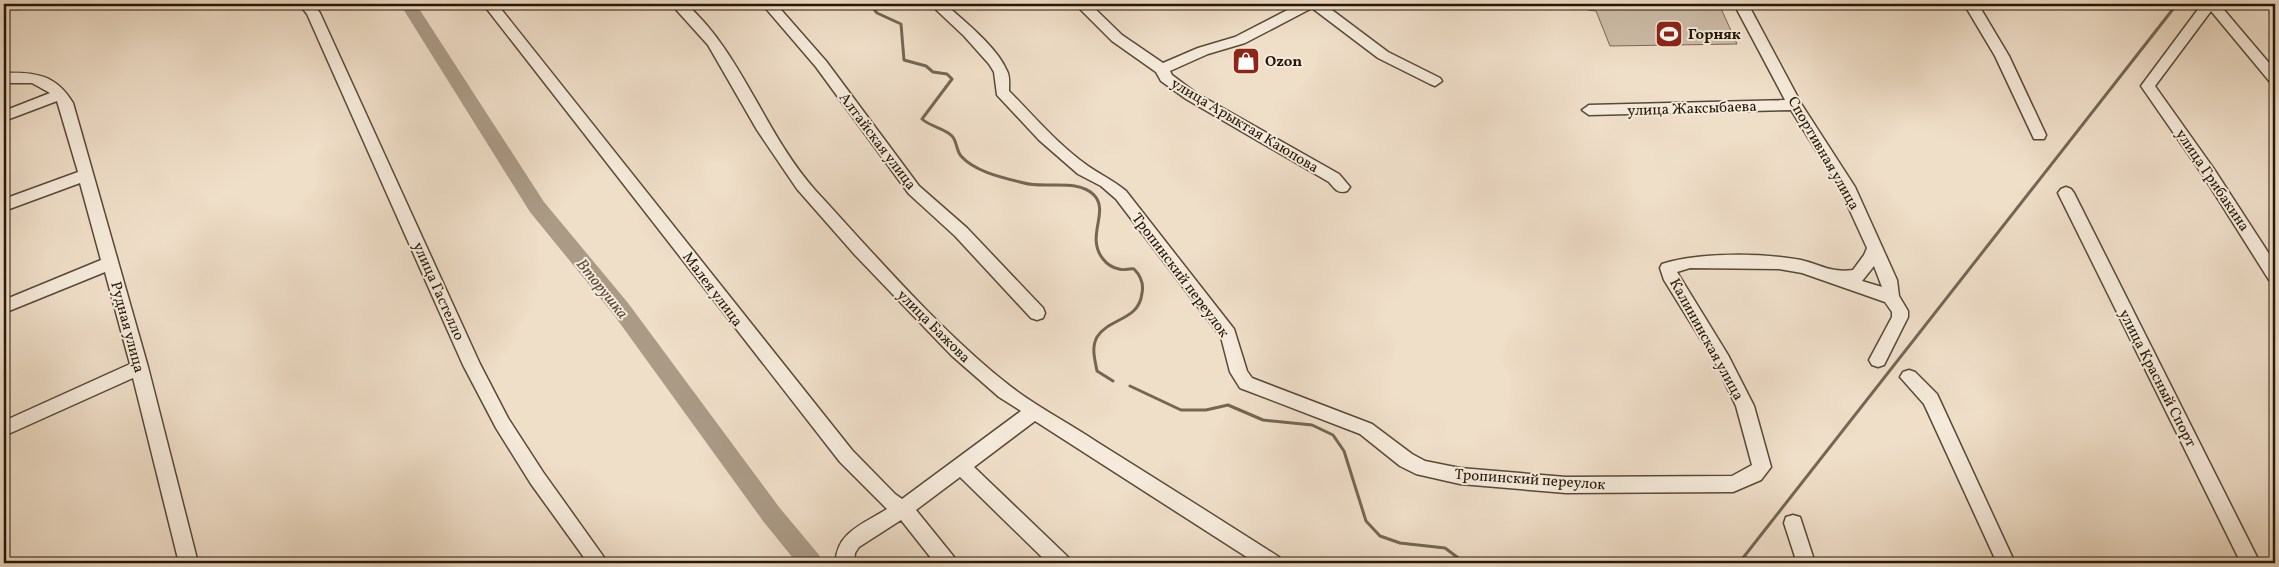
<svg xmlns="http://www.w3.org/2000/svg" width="2279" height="567" viewBox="0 0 2279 567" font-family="Vollkorn,serif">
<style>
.green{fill:#ccbca7;stroke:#786a57}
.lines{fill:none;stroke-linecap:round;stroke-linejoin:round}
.stream{stroke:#746653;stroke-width:3}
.river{fill:#aa9a86;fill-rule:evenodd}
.minor-casing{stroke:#574937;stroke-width:3}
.minor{fill:#f5eadb;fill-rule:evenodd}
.labels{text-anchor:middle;stroke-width:4;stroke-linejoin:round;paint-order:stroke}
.poi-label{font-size:15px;font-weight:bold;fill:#241707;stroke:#f5eadb;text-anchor:start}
.street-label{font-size:15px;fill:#241707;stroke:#f5eadb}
.water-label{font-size:16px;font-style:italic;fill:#5a4b3a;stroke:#f5eadb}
</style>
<rect width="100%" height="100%" fill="#efdec8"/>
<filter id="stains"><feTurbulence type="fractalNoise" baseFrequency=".004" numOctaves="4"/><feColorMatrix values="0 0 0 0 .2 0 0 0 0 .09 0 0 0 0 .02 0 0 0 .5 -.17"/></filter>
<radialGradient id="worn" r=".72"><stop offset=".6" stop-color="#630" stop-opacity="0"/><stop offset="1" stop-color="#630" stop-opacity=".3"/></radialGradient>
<polygon class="green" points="1584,4 1719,4 1737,44 1610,46 1596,11 1588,10"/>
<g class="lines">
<g class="stream">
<path d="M870 4 877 13 901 24 904 60 926 66 933 72 947 74 952 79 922 119C931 127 944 128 952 136 957 141 956 150 961 156 975 172 1004 178 1024 183 1044 189 1078 178 1094 195 1110 212 1085 236 1103 259 1107 264 1113 268 1119 269 1124 271 1129 268 1134 269 1141 276 1144 283 1142 293 1139 321 1110 317 1097 337 1091 348 1095 360 1097 371L1113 381"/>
<polyline points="1130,386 1181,410 1206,410 1228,405 1263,420 1312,425 1333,435 1344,451 1366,521 1380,536 1400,543 1445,548 1465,563"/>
<polyline points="1572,563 1585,561 1593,563"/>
<polyline points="1739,563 2177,4"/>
</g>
<polygon class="river" points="400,4 416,4 544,202 628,303 779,507 819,555 823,563 797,563 763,521 614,315 530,212"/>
<g class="minor-casing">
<g id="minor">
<polygon points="4,4 60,4 53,8 4,9"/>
<polygon points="299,4 313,4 320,13 480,364 508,418 543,472 608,563 588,563 531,484 496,428 463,365 307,14"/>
<path d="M483 4H497L852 450 895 494 902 499 1021 411 999 397 951 355 855 255 797 189 757 130 708 45 671 4H686C741 52 765 134 815 190 875 255 941 332 1010 386 1037 407 1069 423 1097 442 1158 480 1218 518 1279 557L1281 563H1256L1035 421 974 467 1068 557 1070 563H1048L960 477 916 510 954 557 956 563H935L901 520 859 547 855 553 854 563H836C835 533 865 523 887 509L840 462Z"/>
<polygon points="762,4 776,4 826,61 919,186 967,228 1043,308 1045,313 1043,318 1037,320 1031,318 955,236 909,194 816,67"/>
<path d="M930 4H945C964 21 997 47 1007 71 1010 76 1009 85 1009 91 1034 116 1058 145 1088 166 1101 175 1113 180 1126 191L1234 329 1247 371 1252 378 1372 424 1412 454 1425 461 1460 468 1566 477 1732 476 1752 465 1736 406 1716 364 1664 280 1660 268 1662 264C1699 252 1762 253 1801 260 1822 265 1830 273 1853 270L1864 255 1867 248 1840 189 1791 110 1589 115 1582 110 1589 105 1785 100 1734 4H1748L1802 105 1855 187 1897 280 1899 296 1908 311V317L1884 365 1878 367 1872 365 1869 360 1892 317V312L1885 302 1802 273 1779 269 1690 268 1677 272 1728 355 1754 406 1771 467 1761 480 1733 492 1566 493 1460 484 1416 474 1400 466 1360 434 1240 388 1230 372 1221 337 1116 199 1101 186 1078 174 1039 140 997 95 994 72 989 64 964 36ZM1874 266 1882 287 1862 281Z"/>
<path d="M1075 4H1090L1122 35 1163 63 1198 48 1235 37 1299 4H1324L1388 52 1440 78 1442 81 1435 86 1430 84 1378 58 1312 8 1245 43 1208 54 1170 71 1172 75 1196 93 1339 174 1350 187 1347 191C1338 194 1335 189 1329 182L1186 99 1161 81 1156 72 1112 41Z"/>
<polygon points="1964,4 1978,4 2009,56 2046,135 2044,139 2034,139 1995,56"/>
<polygon points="2202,4 2219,4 2275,70 2275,84 2270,82 2211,11 2155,86 2214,169 2275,263 2275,282 2269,280 2204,177 2141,86"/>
<path d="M4 73C36 72 56 75 73 103L148 367 198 563H179L133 378 4 436V421L130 364 105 272 4 313V300L101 260 80 183 4 211V199L78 172 57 101 4 121V111L50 93 32 83H4Z"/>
<polygon points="2066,187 2071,189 2074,193 2260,563 2241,563 2058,193 2061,189"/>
<polygon points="1909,370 1915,372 1937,394 2015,563 1997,563 1924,404 1900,377 1903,372"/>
<polygon points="1793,515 1800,517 1802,523 1815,563 1797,563 1784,523 1786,517"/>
</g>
</g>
<use href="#minor" class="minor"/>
</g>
<defs>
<g id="stadium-square" transform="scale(1.4375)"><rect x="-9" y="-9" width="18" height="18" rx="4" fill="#8f2418" stroke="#f5eadb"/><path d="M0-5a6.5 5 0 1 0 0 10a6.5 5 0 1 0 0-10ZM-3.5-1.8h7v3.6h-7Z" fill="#fff"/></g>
<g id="shop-square" transform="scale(1.4375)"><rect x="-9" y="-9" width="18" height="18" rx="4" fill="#8f2418" stroke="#f5eadb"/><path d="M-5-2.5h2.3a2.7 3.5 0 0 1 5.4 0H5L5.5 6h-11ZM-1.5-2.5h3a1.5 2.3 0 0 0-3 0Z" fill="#fff"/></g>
</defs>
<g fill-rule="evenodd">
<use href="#stadium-square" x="1669" y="34"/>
<use href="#shop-square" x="1246" y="61"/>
</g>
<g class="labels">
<g class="poi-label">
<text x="1688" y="39">Горняк</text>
<text x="1265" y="66">Ozon</text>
</g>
<g class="street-label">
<text transform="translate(1692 108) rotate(-2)" y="5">улица Жаксыбаева</text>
<text transform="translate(1245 125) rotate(31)" y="5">улица Арыктая Каюпова</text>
<text transform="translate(878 141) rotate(53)" y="5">Алтайская улица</text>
<text transform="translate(1824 153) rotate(60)" y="5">Спортивная улица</text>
<text transform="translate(2213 180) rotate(56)" y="5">улица Грибакина</text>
<text transform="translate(1181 275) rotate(53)" y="5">Тропинский переулок</text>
<text transform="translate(713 289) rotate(53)" y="5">Малея улица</text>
<text transform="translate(439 291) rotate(66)" y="5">улица Гастелло</text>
<text transform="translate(934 326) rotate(45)" y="5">улица Бажова</text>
<text transform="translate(128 327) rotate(75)" y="5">Рудная улица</text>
<text transform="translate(1707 339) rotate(61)" y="5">Калининская улица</text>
<text transform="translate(2158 378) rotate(63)" y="5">улица Красный Спорт</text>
<text transform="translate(1530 479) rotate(4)" y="5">Тропинский переулок</text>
</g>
<g class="water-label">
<text transform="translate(603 288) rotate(51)" y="6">Вторушка</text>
</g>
</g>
<rect width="2279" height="567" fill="none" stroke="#efdec8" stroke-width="20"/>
<rect x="5" y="5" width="2269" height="557" fill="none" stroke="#241707" stroke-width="2.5"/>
<rect x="10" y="10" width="2259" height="547" fill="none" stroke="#241707"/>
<rect width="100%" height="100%" filter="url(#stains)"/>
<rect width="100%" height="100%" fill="url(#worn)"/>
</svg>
